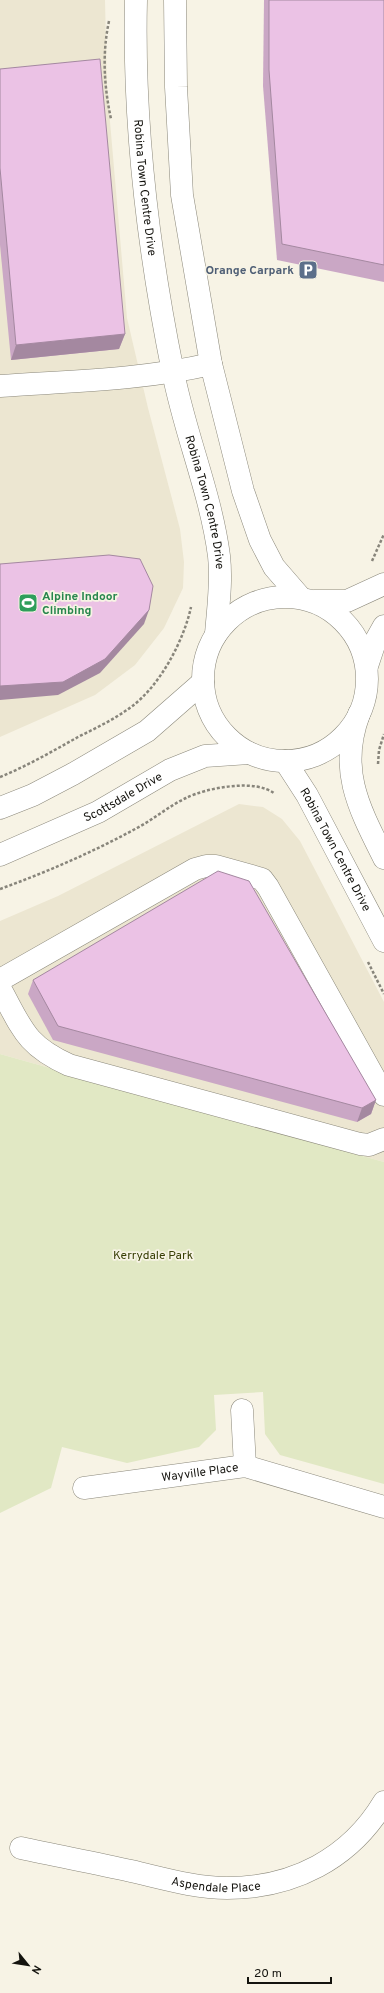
<svg xmlns="http://www.w3.org/2000/svg" width="384" height="1993" viewBox="0 0 384 1993" font-family="Overpass,sans-serif">
<style>
.built{fill:#ece6d1}
.green{fill:#e1e8c4}
.lines{fill:none;stroke-linecap:round;stroke-linejoin:round}
.minor-casing{stroke:#8b887b;stroke-width:23}
.major-casing{stroke:#8b887b;stroke-width:23}
.path{stroke:#88857b;stroke-width:2.5;stroke-dasharray:3 2;stroke-linecap:butt}
.minor{stroke:#fff;stroke-width:22}
.major{stroke:#fff;stroke-width:22}
.wall{fill:#caa7c5}
.shaded-wall{fill:#a488a0}
.building{fill:#ebc2e5;stroke:#a488a0}
.labels{text-anchor:middle;stroke-width:3.5;stroke-linejoin:round;paint-order:stroke}
.street-label{font-size:12px;fill:#14130e;stroke:#f7f3e5}
.service-label{font-size:12px;font-weight:bold;fill:#4e5e75;stroke:#f7f3e5;text-anchor:end}
.leisure-label{font-size:12px;font-weight:bold;fill:#27864d;stroke:#f7f3e5;text-anchor:start}
.park-label{font-size:12px;fill:#383f06;stroke:#f7f3e5}
</style>
<rect width="100%" height="100%" fill="#f7f3e5"/>
<g class="built">
<polygon points="0,0 105,0 107,87 127,318 148,408 180,529 184,562 183,588 164,628 135,665 95,695 0,737"/>
<polygon points="239,804 263,807 282,819 300,841 384,1002 384,1162 0,1054 0,921 58,896"/>
</g>
<polygon class="green" points="0,1054 384,1162 384,1484 280,1455 265,1434 263,1392 214,1395 216,1430 199,1447 127,1463 62,1447 51,1488 0,1513"/>
<g class="lines">
<g class="minor-casing">
<g id="minor">
<path id="s1" d="M136 0C133 125 148 249 173 372 185 434 211 494 219 556 222 582 218 608 216 634"/>
<polyline points="175,0 176,87 182,195 211,364 243,491 260,540 274,567 300,597"/>
<path d="M0 386C71 381 142 380 211 364"/>
<polyline points="314,601 347,601 384,584"/>
<polyline points="367,666 375,642 384,626"/>
<path d="M359 714C338 770 359 808 384 858"/>
<path id="s2" d="M285 761 307 795 384 941"/>
<polyline points="0,980 195,869 206,866 216,866 262,879 268,887 384,1095"/>
<path d="M0 988C22 1028 25 1045 69 1065L360 1144 369 1145 384 1139"/>
<polyline points="242,1410 245,1466"/>
<path id="s3" d="M84 1488 245 1466 384 1507"/>
<path id="s4" d="M21 1848C58 1856 95 1863 131 1871 162 1878 195 1888 227 1888 293 1888 350 1859 384 1802"/>
</g>
</g>
<g class="major-casing">
<g id="major">
<circle cx="285" cy="679" r="82"/>
<polyline points="0,808 33,795 73,774 147,731 203,682"/>
<path id="s5" d="M0 855 98 812 170 770 205 756 249 753"/>
</g>
</g>
<g class="path">
<path d="M109 21C102 54 104 86 111 119"/>
<polyline points="372,561 384,534"/>
<polyline points="378,764 379,750 384,734"/>
<path d="M0 777C27 766 53 751 78 737 96 728 115 719 131 707 160 686 184 640 191 607"/>
<path d="M0 889C47 872 93 852 137 828 154 819 169 806 186 798 206 788 256 778 275 794"/>
<polyline points="368,962 384,994"/>
</g>
<use href="#minor" class="minor"/>
<use href="#major" class="major"/>
</g>
<g class="wall">
<polygon points="264,0 384,0 384,282 277,260 263,86"/>
<polygon points="0,69 125,334 119,349 11,360 0,245"/>
<polygon points="33,980 376,1100 371,1114 357,1122 53,1040 28,994"/>
</g>
<g class="shaded-wall">
<polygon points="125,334 119,349 11,360 16,345"/>
<polygon points="149,610 144,624 100,673 58,695 0,700 0,686"/>
<polygon points="376,1100 371,1114 357,1122 362,1108"/>
</g>
<g class="building">
<polygon points="269,0 384,0 384,265 282,244 269,70"/>
<polygon points="100,59 125,334 16,345 0,168 0,69"/>
<polygon points="109,555 140,559 153,586 149,610 105,659 63,682 0,686 0,564"/>
<polygon points="218,871 249,881 376,1100 362,1108 58,1026 33,980"/>
</g>
<defs>
<g id="parking-square" transform="scale(1)"><rect x="-9" y="-9" width="18" height="18" rx="4" fill="#5c6f8a" stroke="#f7f3e5"/><path d="M-3.5-5.5H1a3.5 3.5 0 0 1 0 7H-1V5.5H-3.5ZM-1-3.4V-.6H.8a1.4 1.4 0 0 0 0-2.8Z" fill="#fff"/></g>
<g id="stadium-square" transform="scale(1)"><rect x="-9" y="-9" width="18" height="18" rx="4" fill="#2e9e5b" stroke="#f7f3e5"/><path d="M0-5a6.5 5 0 1 0 0 10a6.5 5 0 1 0 0-10ZM-3.5-1.8h7v3.6h-7Z" fill="#fff"/></g>
</defs>
<g fill-rule="evenodd">
<use href="#parking-square" x="308" y="270"/>
<use href="#stadium-square" x="28" y="603"/>
</g>
<g class="labels">
<g class="street-label">
<text dy="4" stroke="none"><textPath href="#s1" startOffset="188">Robina Town Centre Drive</textPath></text>
<text dy="4" stroke="none"><textPath href="#s1" startOffset="509">Robina Town Centre Drive</textPath></text>
<text dy="4" stroke="none"><textPath href="#s5" startOffset="136">Scottsdale Drive</textPath></text>
<text dy="4" stroke="none"><textPath href="#s2" startOffset="102">Robina Town Centre Drive</textPath></text>
<text dy="4" stroke="none"><textPath href="#s3" startOffset="117">Wayville Place</textPath></text>
<text dy="4" stroke="none"><textPath href="#s4" startOffset="199">Aspendale Place</textPath></text>
</g>
<g class="service-label">
<text x="294" y="274">Orange Carpark</text>
</g>
<g class="leisure-label">
<text x="42" y="600">Alpine Indoor<tspan x="42" dy="14">Climbing</tspan></text>
</g>
<g class="park-label">
<text x="153" y="1259">Kerrydale Park</text>
</g>
</g>
<g transform="translate(28 1965) rotate(120)" stroke="#f7f3e5" stroke-width="3" paint-order="stroke">
<path d="M0-3L7 15L0 10L-7 15Z" fill="#14130e"/>
<text y="-6" font-size="11" font-weight="bold" text-anchor="middle" fill="#14130e">N</text>
</g>
<path d="M248 1977v6h83v-6" fill="none" stroke="#14130e" stroke-width="2"/>
<text x="254" y="1977" font-size="12" fill="#14130e" stroke="#f7f3e5" stroke-width="3" paint-order="stroke">20 m</text>
</svg>
